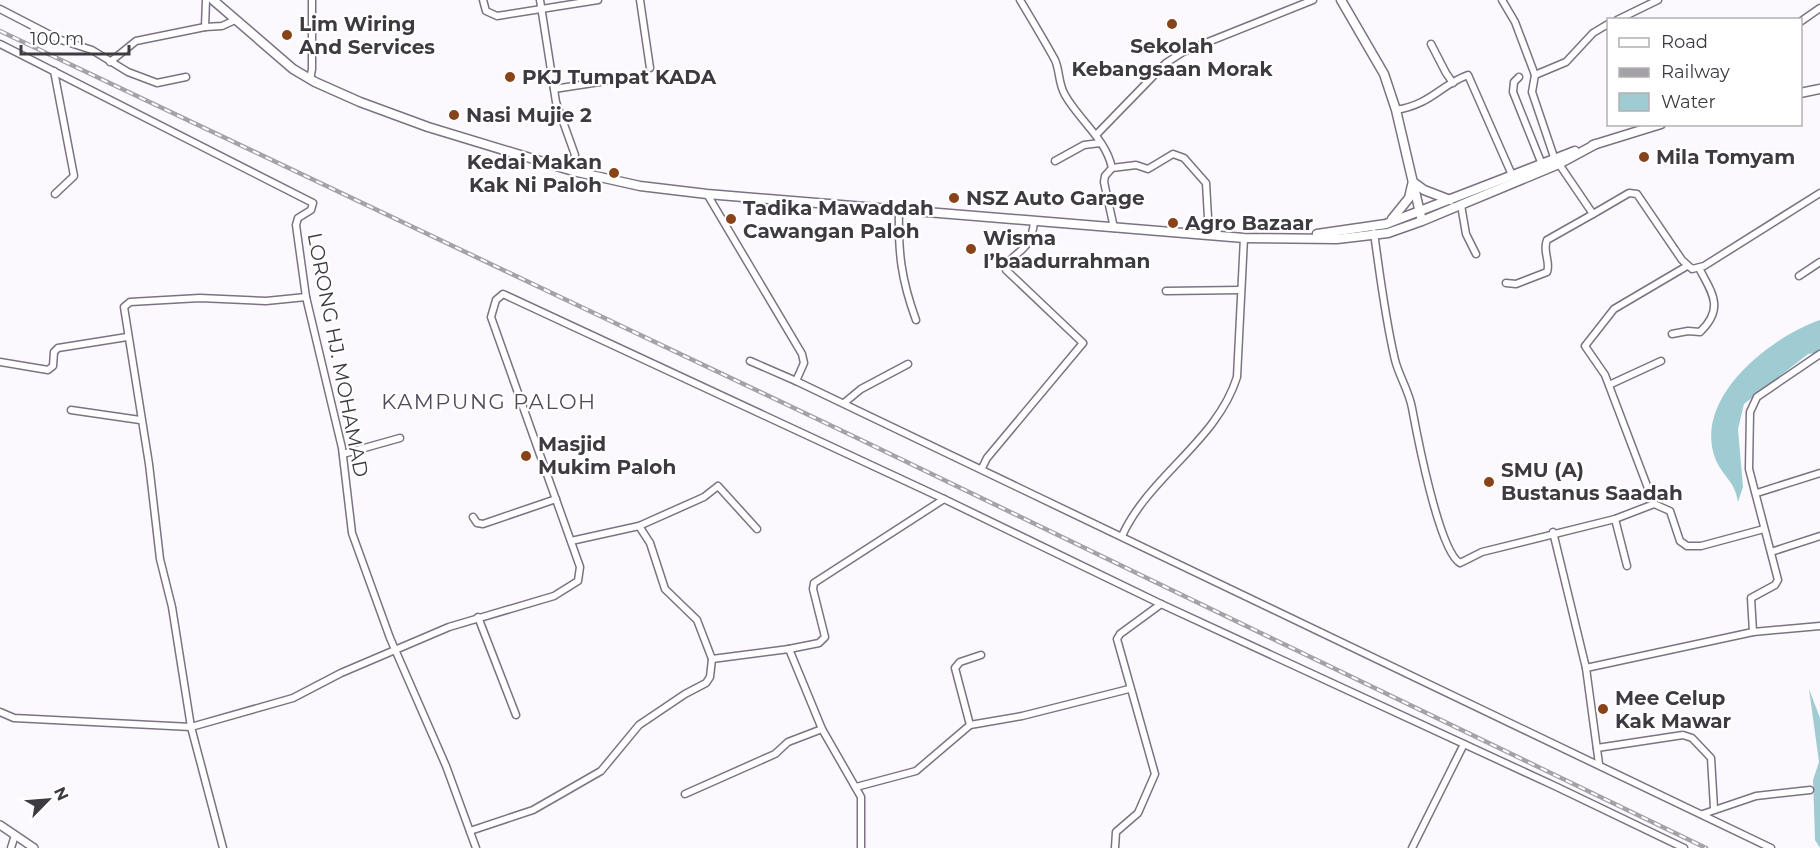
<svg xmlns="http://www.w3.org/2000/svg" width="1820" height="848" viewBox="0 0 1820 848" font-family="Montserrat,sans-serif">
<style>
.water{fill:#9eccd2}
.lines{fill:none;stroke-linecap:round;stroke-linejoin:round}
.minor-casing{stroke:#7c7283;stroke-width:9}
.tertiary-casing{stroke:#7c7283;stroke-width:10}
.secondary-casing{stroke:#7c7283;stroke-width:11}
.minor{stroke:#fff;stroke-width:6}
.tertiary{stroke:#fff;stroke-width:7}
.secondary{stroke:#fff;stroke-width:8}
.rail-casing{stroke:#a4a1a7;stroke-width:4.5}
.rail{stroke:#fff;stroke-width:2;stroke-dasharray:7;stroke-linecap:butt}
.poi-dot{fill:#89431b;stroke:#fff;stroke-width:2}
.labels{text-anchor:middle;stroke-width:4.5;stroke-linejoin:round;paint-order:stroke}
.poi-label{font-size:20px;font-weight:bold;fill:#3e3a41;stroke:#fff;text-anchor:start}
.street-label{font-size:20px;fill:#3e3a41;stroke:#fff}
.neighbourhood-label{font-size:21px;letter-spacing:1.5px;fill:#534a5a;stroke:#fff}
</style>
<rect width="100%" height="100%" fill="#fbf9fd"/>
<g class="water">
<path d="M1820 320V352L1808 354 1744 404 1738 429 1743 487 1738 502C1735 481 1722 476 1715 458 1693 397 1771 337 1820 320Z"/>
<polygon points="1809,689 1820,718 1820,848 1815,840 1813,780 1819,762"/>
</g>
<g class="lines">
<g class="minor-casing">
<g id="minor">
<polyline points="483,0 486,11 497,16 598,0"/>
<polyline points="540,0 556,102 575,155 573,171"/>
<polyline points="640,0 650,68"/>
<path d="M1020 0C1032 20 1044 40 1055 60 1060 71 1058 83 1065 95 1079 120 1106 139 1112 168L1105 176 1104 182 1114 228"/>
<polyline points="1502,0 1515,22 1535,75 1532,92 1554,157"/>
<polyline points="0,9 58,39 92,50 128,72 157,83 186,77"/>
<polyline points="1617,20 1658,0"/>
<polyline points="1800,22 1820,8"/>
<polyline points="205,27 206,0"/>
<polyline points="0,44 313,203 311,210 298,218 296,225 306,297 342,448 352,533 390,638 446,766 476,848"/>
<polyline points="1431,44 1446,73 1453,83"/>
<polyline points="110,62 136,41 205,27 222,26 235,20"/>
<polyline points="54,71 74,176 55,194"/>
<polyline points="1535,75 1566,62 1593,33 1608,24"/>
<polyline points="1519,77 1514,82 1513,92 1541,162"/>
<polyline points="310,80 312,69 312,0"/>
<polyline points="554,89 606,81"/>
<path d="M1396 110C1432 104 1440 85 1468 75L1512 175"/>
<polyline points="1096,135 1166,63 1183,52 1313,0"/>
<polyline points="1055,161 1084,145 1100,143"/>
<polyline points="1559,164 1593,214 1629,193 1637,194 1682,260 1692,269 1704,266 1820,193"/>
<polyline points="1112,168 1136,165 1148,169 1173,154 1184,158 1206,183 1209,235"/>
<polyline points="707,194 802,354 804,363 796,381 1771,848"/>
<polyline points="1461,205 1466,234 1476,254"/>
<path d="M899 209C898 252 901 279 916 320"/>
<path d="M1374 233C1380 275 1385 318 1395 360 1399 376 1409 391 1412 408 1417 435 1439 551 1460 563L1482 552 1615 519 1654 504 1670 511 1680 541 1687 546H1701L1764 529"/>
<polyline points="1799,276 1820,262"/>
<path d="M1506 283 1516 284 1547 272C1551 262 1542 251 1547 240L1593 214"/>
<polyline points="1166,291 1241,290"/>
<path d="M1672 334 1688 331 1700 332C1725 308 1712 293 1699 268"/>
<polyline points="750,361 796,381"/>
<polyline points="0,362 48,370 53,366 54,352 58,348 127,337"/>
<polyline points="1609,385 1661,361"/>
<polyline points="844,403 861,389 908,364"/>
<polyline points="71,410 140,420"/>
<polyline points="343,454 400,438"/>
<path d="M982 468 987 458 1083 343 1006 270C1009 251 1032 255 1034 221"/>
<polyline points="1757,493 1820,473"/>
<polyline points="1654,504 1605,375 1585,346 1614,309 1687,266"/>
<polyline points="473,517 477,523 483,524 556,499"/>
<polyline points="1615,519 1627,566"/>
<polyline points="639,526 650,543 665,589 697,620 712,659 789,649"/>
<polyline points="1553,532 1586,668 1599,764"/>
<path d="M1122 536C1149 476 1217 441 1237 377L1244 238"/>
<polyline points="571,541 639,526 704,497 718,486 757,529"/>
<polyline points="1771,552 1820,536"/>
<polyline points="478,617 516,715"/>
<polyline points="1753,632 1751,598 1775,585 1778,580 1749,469 1750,412 1757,397 1820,354"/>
<polyline points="1586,668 1753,632 1820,626"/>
<polyline points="0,712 14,718 191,727 293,698 341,673 449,627 554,596 578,581 580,567 491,317 496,300 503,294 944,499 1161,604 1557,787 1684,848"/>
<polyline points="970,725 1022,716 1129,689"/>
<polyline points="1597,748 1683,735 1692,738 1711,758 1714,808"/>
<polyline points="856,787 916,771 970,725 955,668 960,662 981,655"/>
<polyline points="685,794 775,754 788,742 822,729"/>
<polyline points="1703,814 1756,796 1810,790"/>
<polyline points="470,831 533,810 601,771 639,725 685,694 706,683 710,677 712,659"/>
<polyline points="11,848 15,835"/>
<polyline points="223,848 191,727 172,607 160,559 149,464 124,307 130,302 200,298 266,301 306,297"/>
<polyline points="861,848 861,797 822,729 789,649 819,643 825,637 813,589 814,583 944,499"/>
<polyline points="1115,848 1116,832 1138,813 1155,774 1117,639 1120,634 1161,604"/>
<polyline points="1412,848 1464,744"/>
</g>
</g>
<g class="tertiary-casing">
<polyline id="tertiary" points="0,825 34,848"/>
</g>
<g class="secondary-casing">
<g id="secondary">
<polyline points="213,0 293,69 315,82 360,102 428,127 573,171 640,186 707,194 1244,238 1337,239 1388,233 1422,221 1559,164 1596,144"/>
<polyline points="1341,0 1384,74 1396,110 1421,217"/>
<polyline points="1800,93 1820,89"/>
<polyline points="1593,145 1661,124"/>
<polyline points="1413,182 1424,190 1450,200"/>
<polyline points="1392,219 1409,198 1412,185"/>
<polyline points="1317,234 1386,224 1575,151"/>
</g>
</g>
<use href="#minor" class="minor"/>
<use href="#tertiary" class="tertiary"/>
<use href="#secondary" class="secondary"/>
<g class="rail-casing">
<polyline id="rail" points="0,31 855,437 1706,848"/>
</g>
<use href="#rail" class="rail"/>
</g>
<g class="poi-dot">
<circle cx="1172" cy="24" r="6"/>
<circle cx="287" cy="35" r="6"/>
<circle cx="510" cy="77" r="6"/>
<circle cx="454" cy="115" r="6"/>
<circle cx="1644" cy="157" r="6"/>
<circle cx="614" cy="173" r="6"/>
<circle cx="954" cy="198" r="6"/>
<circle cx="731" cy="219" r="6"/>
<circle cx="1173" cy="223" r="6"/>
<circle cx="971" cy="249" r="6"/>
<circle cx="526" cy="456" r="6"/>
<circle cx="1489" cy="482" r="6"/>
<circle cx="1603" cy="709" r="6"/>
</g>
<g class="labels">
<g class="poi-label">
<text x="299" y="31">Lim Wiring<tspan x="299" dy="23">And Services</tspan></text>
<text x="1172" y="53" text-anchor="middle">Sekolah<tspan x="1172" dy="23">Kebangsaan Morak</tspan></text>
<text x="522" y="84">PKJ Tumpat KADA</text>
<text x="466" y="122">Nasi Mujie 2</text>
<text x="1656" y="164">Mila Tomyam</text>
<text x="602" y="169" text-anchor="end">Kedai Makan<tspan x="602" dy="23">Kak Ni Paloh</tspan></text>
<text x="966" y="205">NSZ Auto Garage</text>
<text x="743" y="215">Tadika Mawaddah<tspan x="743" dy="23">Cawangan Paloh</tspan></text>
<text x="1185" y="230">Agro Bazaar</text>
<text x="983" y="245">Wisma<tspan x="983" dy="23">I’baadurrahman</tspan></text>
<text x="538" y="451">Masjid<tspan x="538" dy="23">Mukim Paloh</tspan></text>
<text x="1501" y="477">SMU (A)<tspan x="1501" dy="23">Bustanus Saadah</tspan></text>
<text x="1615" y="705">Mee Celup<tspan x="1615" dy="23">Kak Mawar</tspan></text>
</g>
<g class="street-label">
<text transform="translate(338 355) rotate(79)" y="7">LORONG HJ. MOHAMAD</text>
</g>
<g class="neighbourhood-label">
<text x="489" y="409">KAMPUNG PALOH</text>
</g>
</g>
<rect x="1607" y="18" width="195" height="108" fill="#ffffff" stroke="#b2b0b3" stroke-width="1.5"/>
<rect x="1619" y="38" width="30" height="9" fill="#ffffff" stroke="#b2b0b3" stroke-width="1.5"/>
<text x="1661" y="48" font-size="18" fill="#3e3a41">Road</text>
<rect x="1619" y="68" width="30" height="9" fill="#a4a1a7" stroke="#b2b0b3" stroke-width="1.5"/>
<text x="1661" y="78" font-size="18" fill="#3e3a41">Railway</text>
<rect x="1619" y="93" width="30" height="18" fill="#9eccd2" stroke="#b2b0b3" stroke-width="1.5"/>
<text x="1661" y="108" font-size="18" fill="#3e3a41">Water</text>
<g transform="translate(48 800) rotate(65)" stroke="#ffffff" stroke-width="4.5" paint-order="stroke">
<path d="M0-4.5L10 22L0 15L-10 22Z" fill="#3e3a41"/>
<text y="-9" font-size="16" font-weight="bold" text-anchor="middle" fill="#3e3a41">N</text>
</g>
<path d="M21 45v9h108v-9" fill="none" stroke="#3e3a41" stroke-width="3"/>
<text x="30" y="45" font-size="18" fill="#3e3a41" stroke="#ffffff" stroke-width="4.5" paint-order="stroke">100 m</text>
</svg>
